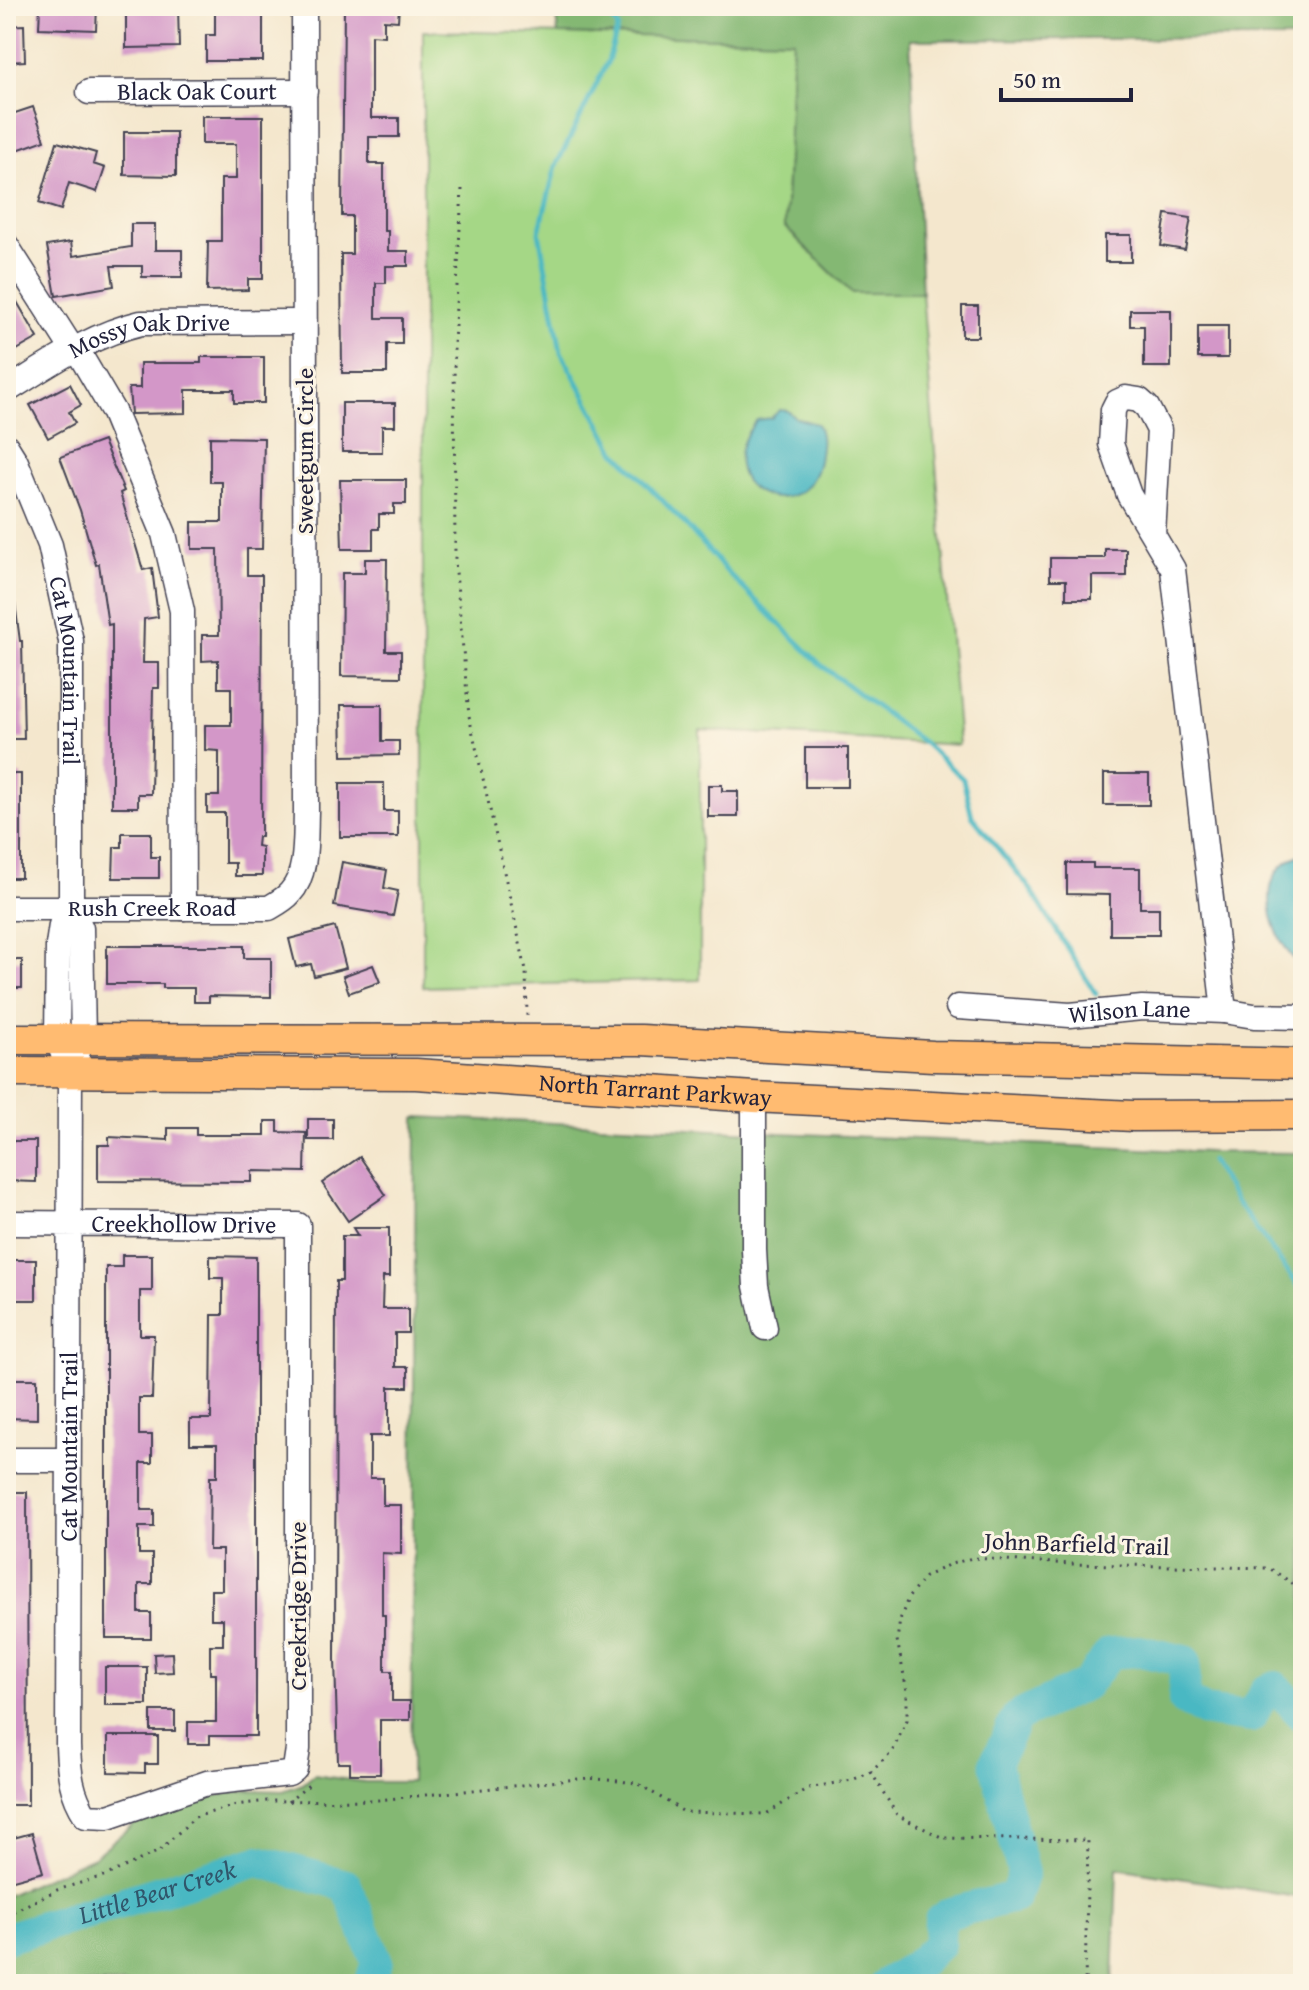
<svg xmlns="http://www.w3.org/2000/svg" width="1309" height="1990" viewBox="0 0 1309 1990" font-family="'Gentium Book Plus',serif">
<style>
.green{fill:#a5d786;stroke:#647c60;stroke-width:2}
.forest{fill:#84b873;stroke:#536d57;stroke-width:2}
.water{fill:#4ab8c3;stroke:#366d7f;stroke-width:2}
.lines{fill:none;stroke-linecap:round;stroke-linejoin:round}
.stream{stroke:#4ab8c3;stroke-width:5}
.river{stroke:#4ab8c3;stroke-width:32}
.building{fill:#d397c8}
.minor-casing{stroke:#424051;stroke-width:27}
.major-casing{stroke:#424051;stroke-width:33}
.path{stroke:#424051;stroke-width:3;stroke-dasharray:2 6;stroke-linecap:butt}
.minor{stroke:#fff;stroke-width:24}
.major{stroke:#ffbb71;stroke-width:30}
.labels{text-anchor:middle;stroke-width:6;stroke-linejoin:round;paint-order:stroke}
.street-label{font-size:24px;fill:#22223b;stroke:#fcf5e5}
.water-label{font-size:26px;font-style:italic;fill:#30566b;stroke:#fcf5e5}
</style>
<rect width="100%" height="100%" fill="#fcf5e5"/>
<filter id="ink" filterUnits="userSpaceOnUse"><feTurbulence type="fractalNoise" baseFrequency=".0125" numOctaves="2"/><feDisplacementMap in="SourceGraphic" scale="16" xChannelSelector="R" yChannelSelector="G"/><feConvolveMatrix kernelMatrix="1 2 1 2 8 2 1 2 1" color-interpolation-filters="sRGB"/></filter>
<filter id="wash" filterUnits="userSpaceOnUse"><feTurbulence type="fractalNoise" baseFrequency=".006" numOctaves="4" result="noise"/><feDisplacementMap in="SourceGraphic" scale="32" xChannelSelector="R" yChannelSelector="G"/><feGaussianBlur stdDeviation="1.8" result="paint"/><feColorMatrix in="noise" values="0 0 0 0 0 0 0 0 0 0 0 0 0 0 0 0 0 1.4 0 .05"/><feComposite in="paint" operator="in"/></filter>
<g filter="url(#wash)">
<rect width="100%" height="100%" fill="#f4e7cd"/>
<polygon class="green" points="423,31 793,39 785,227 852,293 922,293 959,745 700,730 700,980 423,987"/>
<g class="forest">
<polygon points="555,6 1303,6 1303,38 910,40 922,293 852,293 785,227 793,40 558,34"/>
<polygon points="416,1117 1209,1152 1303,1153 1303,1898 1117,1868 1113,1984 6,1984 6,1896 94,1857 135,1823 207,1797 248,1790 283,1791 303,1784 314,1775 365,1782 411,1782"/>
</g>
<g class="water">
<path d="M780 410 788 411 796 418 817 424C824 436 821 448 819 461 804 532 699 490 757 420L771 418Z"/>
<path d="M1303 854V873L1299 882 1303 888V968C1270 941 1249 870 1303 854Z"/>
</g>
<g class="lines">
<g class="stream">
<polyline points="602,6 618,27 608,61 556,166 539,232 561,352 615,451 688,527 729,574 821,665 924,743 963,779 972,816 1031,890 1096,994"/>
<polyline points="1211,1161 1235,1200 1303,1292"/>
</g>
<g class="river">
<path id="s1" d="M6 1938 258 1861 346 1885 377 1962 370 1984"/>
<polyline points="885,1984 919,1963 939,1944 940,1920 950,1913 1015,1897 1023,1873 995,1763 1017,1717 1086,1684 1110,1653 1140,1651 1185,1661 1184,1700 1205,1711 1251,1717 1265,1691 1276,1687 1303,1716"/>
</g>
</g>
<g id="blocks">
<g class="building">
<polygon points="40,6 97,6 96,30 39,28"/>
<polygon points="178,6 179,47 126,48 126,7"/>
<polygon points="344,6 399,6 398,21 384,20 384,36 371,35 371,118 399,118 399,137 369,137 369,164 384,164 384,231 388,231 388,251 408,251 408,266 386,266 386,283 376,283 376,318 402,318 402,344 387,344 387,373 342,373 341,254 352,254 352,216 342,216"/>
<polygon points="215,9 263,10 263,61 206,61 206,35 215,35"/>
<polygon points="24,25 25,61 6,62 6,26"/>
<polygon points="33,107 45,140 6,154 6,116"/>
<polygon points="202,116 263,116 263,279 248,279 248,290 207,291 208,241 221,241 221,179 236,179 236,144 202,144"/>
<polygon points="124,132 176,132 176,176 124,175"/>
<polygon points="57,142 96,153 93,164 105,168 97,192 69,183 61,210 39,203"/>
<polygon points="1166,214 1191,218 1185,250 1161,246"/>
<polygon points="131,224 155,224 155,250 182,250 182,277 142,277 142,266 111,266 114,286 56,296 47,246 71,242 73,256 131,247"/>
<rect x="1105" y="235" width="26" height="27"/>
<polygon points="6,283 38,338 6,356"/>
<rect x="962" y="306" width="16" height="31"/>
<polygon points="1130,310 1171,310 1171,367 1144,367 1144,326 1130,326"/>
<rect x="1198" y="326" width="30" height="32"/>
<polygon points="201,357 264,357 264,403 234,403 234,390 186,390 186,413 131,414 129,388 140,388 140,363 201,363"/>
<polygon points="70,384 81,405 69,412 75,423 48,438 30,405"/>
<polygon points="342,403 395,403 395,426 382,426 382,452 342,452"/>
<polygon points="210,437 264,438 262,549 247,549 247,575 262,575 261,837 258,837 257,846 262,847 262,876 235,876 235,863 225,863 225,813 207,813 207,796 219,796 219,751 205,750 205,725 231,725 231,688 218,688 218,660 202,661 202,635 219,635 218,549 192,549 192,522 222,522 222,482 210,482"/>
<polygon points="103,441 124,491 120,493 143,570 152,568 158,617 144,619 143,663 159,663 159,688 153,688 151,794 138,794 138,807 112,807 112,624 108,625 99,564 96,565 80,510 60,457"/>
<polygon points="340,480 406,480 406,504 394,504 394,514 379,514 379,529 373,529 373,549 342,549"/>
<polygon points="1105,549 1126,549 1126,576 1092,576 1092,599 1066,599 1066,580 1050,580 1050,558 1105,558"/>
<polygon points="365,559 387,559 386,651 401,651 401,677 341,676 342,573 365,573"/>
<polygon points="6,603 15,603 20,641 22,641 24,739 6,739"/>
<polygon points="341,705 382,705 382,741 399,741 399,755 342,756"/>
<rect x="805" y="748" width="43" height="39"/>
<rect x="6" y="774" width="15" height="104"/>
<rect x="1104" y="774" width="45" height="31"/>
<polygon points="340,783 384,783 384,811 398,811 398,837 340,837"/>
<polygon points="708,785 722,785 722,791 738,791 738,817 708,817"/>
<polygon points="122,833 151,833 151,857 159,857 159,878 113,878 114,847 122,847"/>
<polygon points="342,862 387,870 384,888 398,891 393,916 334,906"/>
<polygon points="1067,863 1093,863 1093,868 1140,868 1140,908 1159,908 1159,935 1110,935 1110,895 1067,894"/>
<polygon points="335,927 346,968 314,976 311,964 296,967 289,939"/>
<polygon points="107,946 244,946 244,958 271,958 271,997 209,996 209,1002 194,1002 194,988 163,988 163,984 107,984"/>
<rect x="6" y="960" width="16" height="28"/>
<polygon points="373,965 380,982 349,993 343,976"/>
<rect x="308" y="1119" width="25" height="21"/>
<polygon points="265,1121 278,1121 278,1132 306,1133 305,1172 252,1171 252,1182 98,1181 98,1145 109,1145 109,1137 168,1140 168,1128 196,1128 196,1135 265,1135"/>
<polygon points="6,1141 36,1141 36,1182 6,1181"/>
<polygon points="360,1157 386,1195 348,1221 322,1183"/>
<polygon points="353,1228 389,1228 389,1277 383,1277 382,1309 408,1309 408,1333 395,1333 395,1367 408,1367 408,1387 389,1387 389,1436 370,1436 370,1478 383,1478 383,1505 401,1505 401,1554 382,1553 382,1615 385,1615 385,1671 392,1671 392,1701 410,1701 410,1720 380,1720 380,1774 350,1774 350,1763 338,1763 335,1659 336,1281 342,1281 342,1236 358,1236"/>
<polygon points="122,1255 152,1255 152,1291 140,1291 140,1335 154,1335 152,1398 139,1398 139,1435 152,1435 152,1463 141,1463 141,1510 154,1510 154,1527 139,1527 139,1554 152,1554 152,1584 139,1584 139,1613 151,1613 151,1638 106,1638 106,1267 122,1267"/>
<polygon points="210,1256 256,1257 256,1736 210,1736 210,1744 188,1744 188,1722 216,1722 216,1674 210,1674 210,1645 223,1645 223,1619 211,1619 211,1590 222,1590 222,1550 209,1550 210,1477 217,1477 217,1444 190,1444 190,1419 211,1419 212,1315 223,1315 223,1278 210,1278"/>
<rect x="6" y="1260" width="30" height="40"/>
<polygon points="6,1379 37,1379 37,1419 6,1418"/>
<polygon points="6,1492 27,1492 28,1805 6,1805"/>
<polygon points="172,1653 173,1672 155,1673 154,1654"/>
<rect x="105" y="1667" width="42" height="38"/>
<rect x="151" y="1711" width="24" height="20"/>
<polygon points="108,1736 158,1736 158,1764 145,1764 145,1773 108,1772"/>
<polygon points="32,1833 43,1872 6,1882 6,1840"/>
</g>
</g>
</g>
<g filter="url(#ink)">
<use href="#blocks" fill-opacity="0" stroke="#424051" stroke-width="2"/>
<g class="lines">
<g class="minor-casing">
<g id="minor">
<path id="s2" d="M89 92 305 91"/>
<polyline points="6,245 73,350"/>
<polyline points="76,348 113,411 164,534 182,611 183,908"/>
<path id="s3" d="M6 391C50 364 90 335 141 323L304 322"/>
<path id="s4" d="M6 446 16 462 50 545 71 641V908L81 928 83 1039 77 1054"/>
<polyline points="1153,535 1159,430 1147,407 1139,400 1126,398 1117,402 1113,410 1111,444 1129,495 1153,535 1173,569 1224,1011"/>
<path id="s5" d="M6 908H269C276 904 285 899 290 893 308 874 305 837 306 812L304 6"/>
<path id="s6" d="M958 1007 1070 1015 1142 1008 1224 1011 1254 1016 1303 1017"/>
<polyline points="754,1097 754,1250 756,1286 765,1328"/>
<path id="s7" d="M6 1223 298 1225V1749L295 1769 289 1774 207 1783 108 1817 86 1816C71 1794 69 1772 68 1746L70 1071 57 1039 58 945 61 925 71 908"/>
<polyline points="6,1460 68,1460"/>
</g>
</g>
<g class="major-casing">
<g id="major">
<polyline points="6,1039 641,1040 933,1056 1303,1064"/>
<path id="s8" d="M6 1072 416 1074 754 1097 1133 1116 1303 1115"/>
</g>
</g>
<g class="path">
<polyline points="462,189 454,344 455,561 469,716 526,970 527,1016"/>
<polyline points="871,1772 897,1815 943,1838 1088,1840 1085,1984"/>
<polyline points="288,1802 310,1784"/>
<polyline points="6,1915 57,1890 107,1875 159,1851 195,1817 236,1805 268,1801 378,1800 588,1778 637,1783 684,1812 766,1814 808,1788 852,1780 871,1772 892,1752 907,1720 907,1691 897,1640 900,1620 908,1598 925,1577 948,1565 972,1558 1071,1564 1269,1568 1303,1590"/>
</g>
<use href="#minor" class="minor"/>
<use href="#major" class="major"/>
</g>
</g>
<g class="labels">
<g class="street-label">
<text dy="8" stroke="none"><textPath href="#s2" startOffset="108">Black Oak Court</textPath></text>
<text dy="8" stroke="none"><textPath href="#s3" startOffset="158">Mossy Oak Drive</textPath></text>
<text transform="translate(305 451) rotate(-90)" y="8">Sweetgum Circle</text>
<text dy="8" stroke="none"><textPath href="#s4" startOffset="236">Cat Mountain Trail</textPath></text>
<text dy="8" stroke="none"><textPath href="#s5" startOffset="146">Rush Creek Road</textPath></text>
<text dy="8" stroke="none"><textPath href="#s6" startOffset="172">Wilson Lane</textPath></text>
<text dy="8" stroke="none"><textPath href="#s8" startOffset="650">North Tarrant Parkway</textPath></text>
<text dy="8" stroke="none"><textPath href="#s7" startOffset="178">Creekhollow Drive</textPath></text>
<text dy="8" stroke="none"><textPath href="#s7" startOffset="1426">Cat Mountain Trail</textPath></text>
<text transform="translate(1077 1544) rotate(2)" y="8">John Barfield Trail</text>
<text transform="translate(298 1606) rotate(-90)" y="8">Creekridge Drive</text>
</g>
<g class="water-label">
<text dy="9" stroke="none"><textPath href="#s1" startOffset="158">Little Bear Creek</textPath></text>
</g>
</g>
<rect width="1309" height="1990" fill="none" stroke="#fcf5e5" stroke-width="32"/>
<path d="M1001 88v12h130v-12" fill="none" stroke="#22223b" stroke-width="4"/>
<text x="1013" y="88" font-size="24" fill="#22223b" stroke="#fcf5e5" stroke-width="6" paint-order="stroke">50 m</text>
</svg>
